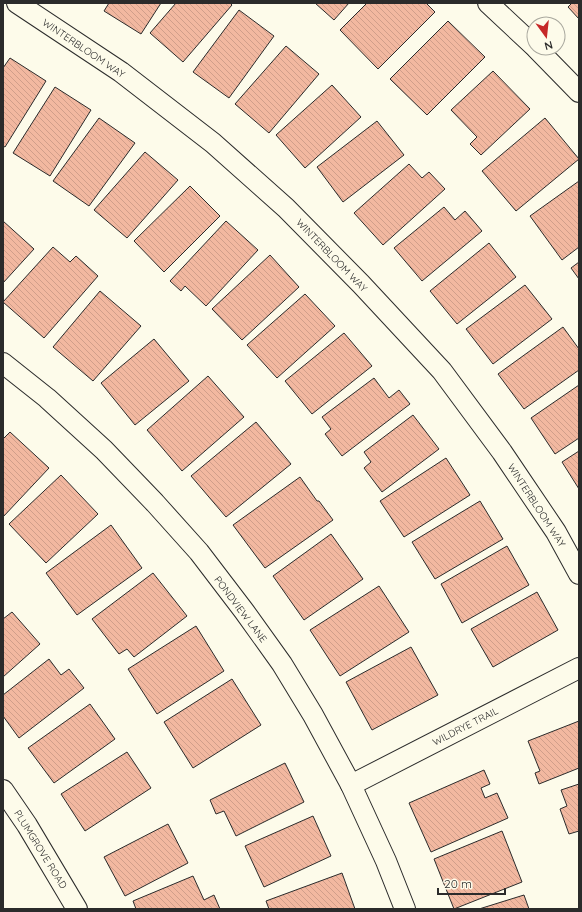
<svg xmlns="http://www.w3.org/2000/svg" width="582" height="912" viewBox="0 0 582 912" font-family="Quicksand,sans-serif">
<style>
.building{fill:url(#building-back-hatch);stroke:#2b2b2b}
.lines{fill:none;stroke-linecap:round;stroke-linejoin:round}
.minor-casing{stroke:#2b2b2b;stroke-width:22}
.minor{stroke:#fdfbea;stroke-width:20}
.labels{text-anchor:middle;stroke-width:3;stroke-linejoin:round;paint-order:stroke}
.street-label{font-size:10px;fill:#2b2b2b;stroke:#fdfbea}
</style>
<defs>
<pattern id="building-back-hatch" width="6" height="6" patternUnits="userSpaceOnUse"><rect width="6" height="6" fill="#f2b8a0"/><path d="M-1 5l2 2M0 0l6 6M5-1l2 2" fill="none" stroke="#d09e8a"/></pattern>
</defs>
<rect width="100%" height="100%" fill="#fdfbea"/>
<g class="building">
<polygon points="109,3 161,3 141,34 104,11"/>
<polygon points="176,3 230,3 232,5 183,62 150,33"/>
<polygon points="315,3 349,3 334,20"/>
<polygon points="367,3 426,3 435,12 378,69 340,30"/>
<polygon points="572,3 579,3 579,19 568,7"/>
<polygon points="239,10 274,36 229,98 193,72"/>
<polygon points="448,21 485,57 427,115 390,79"/>
<polygon points="286,46 319,74 269,133 235,104"/>
<polygon points="10,58 46,81 5,147 3,146 3,68"/>
<polygon points="493,71 530,109 481,155 470,144 477,137 451,110"/>
<polygon points="332,85 361,117 305,168 276,135"/>
<polygon points="55,87 91,110 50,176 13,153"/>
<polygon points="99,118 135,143 89,206 53,181"/>
<polygon points="545,118 579,159 516,211 482,171"/>
<polygon points="377,121 404,155 343,202 317,167"/>
<polygon points="145,152 178,180 127,238 94,210"/>
<polygon points="409,164 422,178 429,172 445,189 383,245 354,213"/>
<polygon points="579,181 579,247 562,260 530,216"/>
<polygon points="190,186 220,216 164,272 134,241"/>
<polygon points="444,207 455,220 465,211 482,231 422,281 394,248"/>
<polygon points="3,221 34,249 3,283"/>
<polygon points="226,221 258,250 206,306 185,286 181,291 170,281"/>
<polygon points="489,243 516,277 457,324 430,291"/>
<polygon points="53,247 70,262 76,256 98,276 44,338 3,302"/>
<polygon points="270,255 299,287 242,340 212,309"/>
<polygon points="579,262 579,279 571,268"/>
<polygon points="525,285 552,319 493,364 466,329"/>
<polygon points="100,291 141,326 93,381 53,347"/>
<polygon points="305,294 335,326 277,378 247,345"/>
<polygon points="563,327 579,349 579,370 524,409 498,374"/>
<polygon points="344,333 372,366 312,414 285,381"/>
<polygon points="154,339 189,381 135,425 101,383"/>
<polygon points="208,376 244,417 182,471 147,430"/>
<polygon points="374,378 389,398 399,390 410,404 342,456 325,434 331,429 322,417"/>
<polygon points="579,385 579,438 555,454 531,418"/>
<polygon points="413,415 439,449 382,492 364,468 371,462 364,452"/>
<polygon points="256,422 291,464 226,517 191,476"/>
<polygon points="10,432 49,468 3,517 3,439"/>
<polygon points="579,451 579,489 562,462"/>
<polygon points="446,458 470,495 404,537 380,501"/>
<polygon points="61,475 98,514 46,563 9,524"/>
<polygon points="300,477 317,501 319,501 333,520 265,568 233,525"/>
<polygon points="480,501 503,539 435,579 412,542"/>
<polygon points="111,525 142,568 77,615 46,573"/>
<polygon points="331,534 363,579 304,620 273,576"/>
<polygon points="507,546 529,585 462,623 441,584"/>
<polygon points="153,573 187,616 134,657 127,649 119,654 92,619"/>
<polygon points="379,586 409,632 340,676 310,630"/>
<polygon points="537,592 558,630 493,667 471,629"/>
<polygon points="12,612 40,644 3,677 3,619"/>
<polygon points="196,626 224,671 157,714 128,669"/>
<polygon points="411,647 438,695 372,730 346,682"/>
<polygon points="49,659 61,675 69,669 84,688 19,738 3,716 3,695"/>
<polygon points="232,679 261,725 193,768 164,722"/>
<polygon points="90,704 115,739 54,783 28,748"/>
<polygon points="579,721 579,768 539,784 535,773 540,771 528,741"/>
<polygon points="127,752 151,788 85,831 61,794"/>
<polygon points="285,763 304,802 236,836 224,811 216,814 210,800"/>
<polygon points="484,770 490,784 481,788 485,798 497,793 508,818 431,852 409,803"/>
<polygon points="579,784 579,831 569,834 560,809 567,806 561,790"/>
<polygon points="313,816 331,856 264,887 245,846"/>
<polygon points="168,824 188,863 125,896 104,857"/>
<polygon points="502,831 522,882 454,909 434,859"/>
<polygon points="342,873 355,909 269,909 266,901"/>
<polygon points="193,876 204,900 214,895 220,909 136,909 133,901"/>
<polygon points="524,895 529,909 479,909"/>
</g>
<g class="lines">
<g class="minor-casing">
<g id="minor">
<polyline points="17,3 121,72 213,143 286,208 361,284 442,371 502,452 556,532 579,574"/>
<polyline points="488,3 534,46"/>
<polyline points="536,48 579,92"/>
<polyline points="3,363 47,398 104,450 155,503 199,552 244,611 282,664 313,715 351,785 386,861 405,909"/>
<polyline points="351,785 579,668"/>
<polyline points="3,790 27,825 77,909"/>
</g>
</g>
<use href="#minor" class="minor"/>
</g>
<g class="labels">
<g class="street-label">
<text transform="translate(84 48) rotate(34)" y="4">WINTERBLOOM WAY</text>
<text transform="translate(332 255) rotate(46)" y="4">WINTERBLOOM WAY</text>
<text transform="translate(537 505) rotate(57)" y="4">WINTERBLOOM WAY</text>
<text transform="translate(241 609) rotate(53)" y="4">PONDVIEW LANE</text>
<text transform="translate(465 726) rotate(-27)" y="4">WILDRYE TRAIL</text>
<text transform="translate(41 849) rotate(58)" y="4">PLUMGROVE ROAD</text>
</g>
</g>
<rect width="582" height="912" fill="none" stroke="#2b2b2b" stroke-width="8"/>
<g transform="translate(546 36) rotate(165)"><circle r="19" fill="#fdfbea" stroke="#a9a89e"/>
<path d="M0-3L7 15L0 10L-7 15Z" fill="#c62828"/>
<text y="-6" font-size="11" font-weight="bold" text-anchor="middle" fill="#2b2b2b">N</text>
</g>
<path d="M438 888v6h67v-6" fill="none" stroke="#2b2b2b" stroke-width="2"/>
<text x="444" y="888" font-size="12" fill="#2b2b2b" stroke="#fdfbea" stroke-width="3" paint-order="stroke">20 m</text>
</svg>
